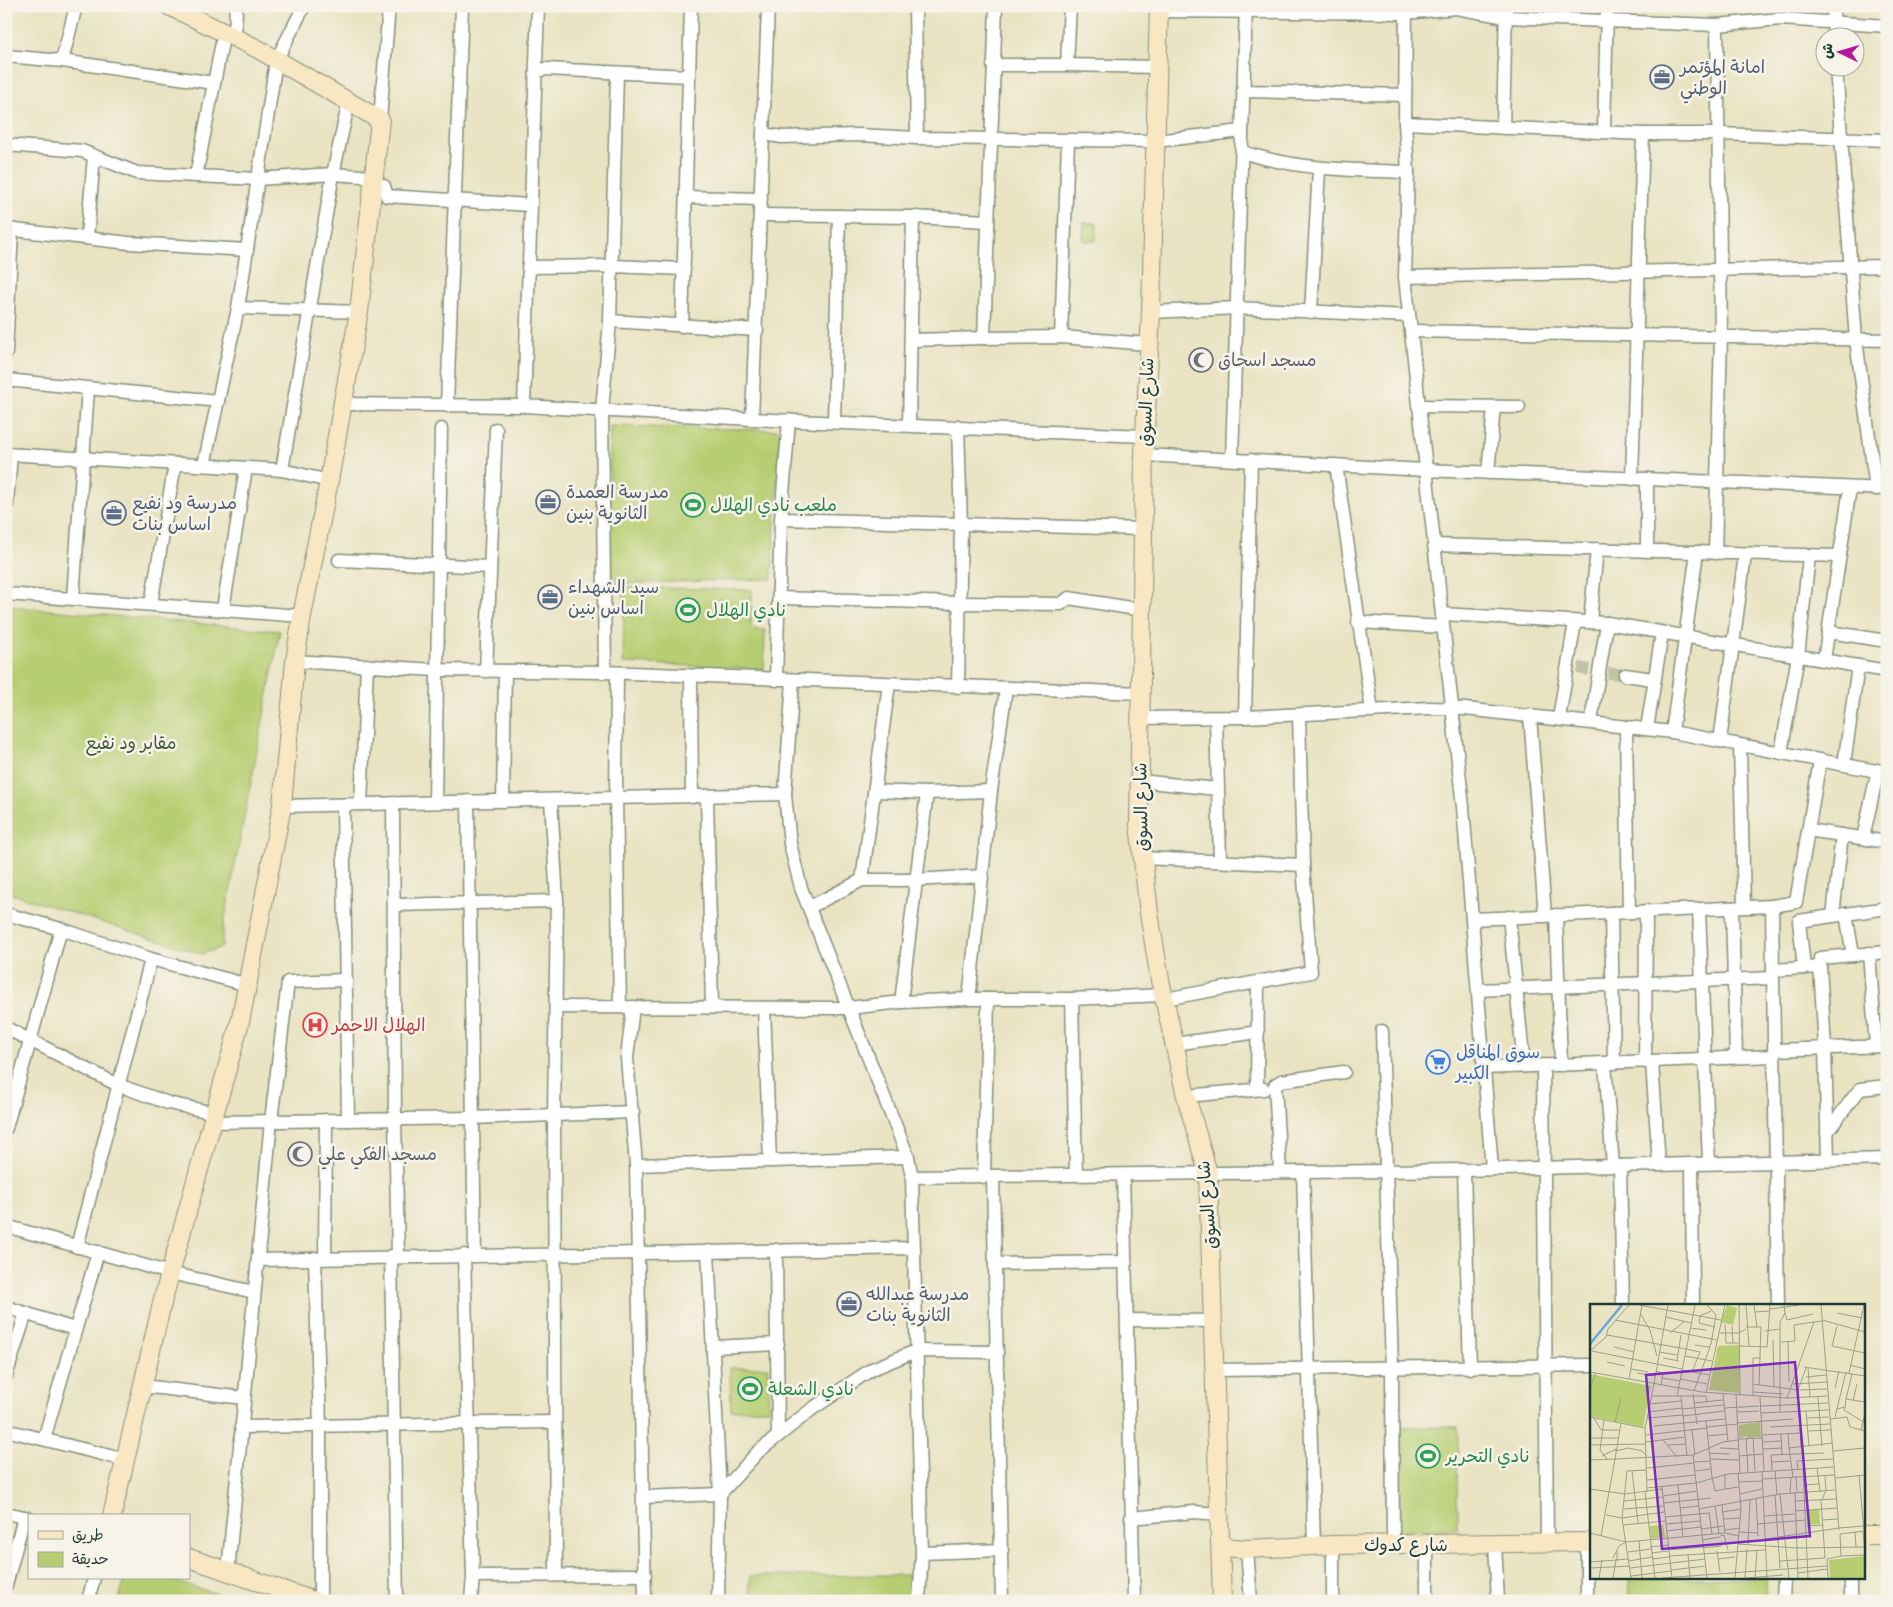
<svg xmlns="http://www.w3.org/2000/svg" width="1893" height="1607" viewBox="0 0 1893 1607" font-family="Delius,'Playpen Sans Arabic',sans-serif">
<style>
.green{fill:#b7cd71;stroke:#6b8552}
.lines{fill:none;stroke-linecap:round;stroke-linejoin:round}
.street-tunnel{stroke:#c1c2a6;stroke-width:12;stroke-dasharray:12 6;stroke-linecap:butt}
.street-casing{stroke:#84907b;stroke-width:15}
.secondary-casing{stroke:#84907b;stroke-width:20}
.street{stroke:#fff;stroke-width:12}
.secondary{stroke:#f9e7c3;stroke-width:18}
.labels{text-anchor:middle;stroke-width:5;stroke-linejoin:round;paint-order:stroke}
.service-label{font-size:18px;fill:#4e5e75;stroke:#f7f3e8;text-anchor:start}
.worship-label{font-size:18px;fill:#5b616d;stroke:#f7f3e8;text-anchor:start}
.street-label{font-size:18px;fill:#1f3d34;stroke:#f7f3e8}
.leisure-label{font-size:18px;fill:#27864d;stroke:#f7f3e8;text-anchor:start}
.park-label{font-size:18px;fill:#3d5a40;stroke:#f7f3e8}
.health-label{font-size:18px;fill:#be3a42;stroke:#f7f3e8;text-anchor:start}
.shop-label{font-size:18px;fill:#366cbe;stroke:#f7f3e8;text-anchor:start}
.inset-river{fill:none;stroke:#67a8db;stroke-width:2.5}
.inset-road{fill:none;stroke:#98a189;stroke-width:1}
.view{fill:#7b2cbf;fill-opacity:0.15;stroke:#7b2cbf;stroke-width:2.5}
.inset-edge{fill:none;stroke:#1f3d34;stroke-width:2.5}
</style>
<rect width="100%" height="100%" fill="#f7f3e8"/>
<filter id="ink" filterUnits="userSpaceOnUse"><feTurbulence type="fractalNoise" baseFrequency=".02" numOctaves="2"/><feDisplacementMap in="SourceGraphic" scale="10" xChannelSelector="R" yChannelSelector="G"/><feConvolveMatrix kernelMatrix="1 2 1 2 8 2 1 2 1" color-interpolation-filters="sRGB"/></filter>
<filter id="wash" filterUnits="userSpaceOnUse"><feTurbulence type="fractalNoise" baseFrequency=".0096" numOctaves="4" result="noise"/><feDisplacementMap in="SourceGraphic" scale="20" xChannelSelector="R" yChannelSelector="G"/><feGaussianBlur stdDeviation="1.12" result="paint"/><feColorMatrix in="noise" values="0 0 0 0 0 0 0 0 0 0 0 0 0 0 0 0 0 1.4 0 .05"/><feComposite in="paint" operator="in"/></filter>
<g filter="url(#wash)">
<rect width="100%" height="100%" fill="#e9e3c2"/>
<g class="green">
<polygon points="1508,6 1586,6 1586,11 1507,10"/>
<polygon points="1606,6 1769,6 1769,10 1606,9"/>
<polygon points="1084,223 1097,223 1096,241 1083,241"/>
<polygon points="610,426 780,430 772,579 609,584"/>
<polygon points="624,587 752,590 751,629 765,630 764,669 623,663"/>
<polygon points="6,606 280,631 223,928 222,947 202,954 6,892"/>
<polygon points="768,1367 769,1409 731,1410 730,1368"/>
<polygon points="1397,1427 1458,1427 1457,1529 1398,1531"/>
<polygon points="909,1575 909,1601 750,1601 750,1576"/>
<polygon points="125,1578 163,1578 242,1601 118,1601"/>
<polygon points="1629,1578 1766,1578 1767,1601 1630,1601"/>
</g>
</g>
<g filter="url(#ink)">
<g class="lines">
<g class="street-tunnel">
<polyline points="1578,668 1589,670"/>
<polyline points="1608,673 1625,675"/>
</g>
<g class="street-casing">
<g id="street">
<polyline points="915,6 917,138 1156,141 1242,131"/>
<polyline points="996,6 984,338 1061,337 1148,344"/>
<polyline points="1070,6 1067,65 1155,67"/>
<polyline points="1406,6 1405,123 1408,172 1405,277 1463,807 1492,1169"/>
<polyline points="1833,6 1834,38"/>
<polyline points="1158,11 1405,13 1456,8 1506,17 1606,21 1717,25 1781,19 1887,26"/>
<polyline points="235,37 236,6"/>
<polyline points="6,56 62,61 214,83"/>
<polyline points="62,61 76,6"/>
<polyline points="993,65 1067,65"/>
<polyline points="1836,68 1856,340 1876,489"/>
<polyline points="536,71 546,69 689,76"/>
<polyline points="1243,91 1405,95"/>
<polyline points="380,120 389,6"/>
<polyline points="1405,123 1643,134 1719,134 1887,140"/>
<polyline points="1503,128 1506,6"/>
<polyline points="1604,131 1607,6"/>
<polyline points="763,134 782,137 858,135 917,138"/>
<polyline points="6,145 82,151 137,173 258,179 333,174 362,176 384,186 387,196 530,205"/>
<path d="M1242 152C1299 170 1349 170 1408 172"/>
<polyline points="196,176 224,32"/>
<polyline points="686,197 761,199"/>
<polyline points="760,215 913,217 988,221"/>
<polyline points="6,229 129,243 247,250"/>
<polyline points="87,238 94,156"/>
<polyline points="528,267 612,266 684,269"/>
<polyline points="1405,277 1887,266"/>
<polyline points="238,308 359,312"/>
<polyline points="1151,312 1237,308 1408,316"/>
<polyline points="1311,312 1319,169"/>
<polyline points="610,321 757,330"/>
<polyline points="682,326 691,6"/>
<polyline points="1411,331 1887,340"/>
<polyline points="1061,337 1068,141"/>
<polyline points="911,340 984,338"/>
<polyline points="6,353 12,230"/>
<polyline points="6,380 218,401"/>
<polyline points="343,404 524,406 752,419 1144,436"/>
<polyline points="447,406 462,6"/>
<polyline points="524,406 538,6"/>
<polyline points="1418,406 1519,407"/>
<polyline points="752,419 768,6"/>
<polyline points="834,422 839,216"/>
<polyline points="909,424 913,217"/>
<polyline points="6,454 282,470 329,481"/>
<polyline points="1144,455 1425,470 1887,489"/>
<polyline points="1232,459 1246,6"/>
<polyline points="204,465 238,308 276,61 304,6"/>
<polyline points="1336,465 1372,711"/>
<polyline points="282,470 333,174 349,101"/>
<polyline points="1488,473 1494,407"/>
<polyline points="1632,479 1643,134"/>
<polyline points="1647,479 1647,551"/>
<polyline points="6,514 11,455"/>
<polyline points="781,519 1142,529"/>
<polyline points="1434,545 1840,556"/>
<polyline points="1715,553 1721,337 1717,25"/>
<polyline points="339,560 490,567"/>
<polyline points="6,594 302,616"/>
<polyline points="73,598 88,389"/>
<polyline points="779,598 960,603 1061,604 1069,598 1142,610"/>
<polyline points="151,604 175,464"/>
<polyline points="223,609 246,468"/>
<polyline points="1442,614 1607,623 1887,671"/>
<polyline points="1358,622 1443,627"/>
<polyline points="1590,622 1597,549"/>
<polyline points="1829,632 1887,641"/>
<polyline points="1824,660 1850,488"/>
<polyline points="295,661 435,670 605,672 1141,693"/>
<polyline points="486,671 496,429"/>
<polyline points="605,672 602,410 610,321 617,74"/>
<polyline points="617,673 616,799 620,1006"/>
<polyline points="1625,675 1653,679"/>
<polyline points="691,676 692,797"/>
<polyline points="776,680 781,519 789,420"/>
<polyline points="793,680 785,794 790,844 801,888 908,1157 912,1177 922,1553 919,1601"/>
<polyline points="958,687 961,525 958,426"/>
<polyline points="1530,715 1545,916"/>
<polyline points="1245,717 1251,460"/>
<polyline points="1140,718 1245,717 1430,708 1465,709 1672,732 1887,773"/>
<polyline points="1216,718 1220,860"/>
<polyline points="1559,718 1575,622"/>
<polyline points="1591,722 1607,623"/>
<polyline points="1626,727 1629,912"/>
<polyline points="1647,729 1662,633"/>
<polyline points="1672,732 1697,552"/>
<polyline points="1720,741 1745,555"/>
<polyline points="1740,745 1744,907"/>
<polyline points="1781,753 1798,656 1809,556"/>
<polyline points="1844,764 1858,666"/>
<polyline points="1140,781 1217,789"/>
<polyline points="874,791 927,793 991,791"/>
<polyline points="707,797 712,1007"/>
<polyline points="551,800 557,901 554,1116 556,1574"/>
<polyline points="468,801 475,1255"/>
<polyline points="503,801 505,671"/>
<polyline points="435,802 441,429"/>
<polyline points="393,803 395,1119 398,1256"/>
<polyline points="361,804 367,665"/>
<polyline points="343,805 348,1120"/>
<polyline points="282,806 785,794"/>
<polyline points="1808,830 1887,842"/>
<polyline points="1863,838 1878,770"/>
<polyline points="1142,858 1303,865 1299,715"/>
<polyline points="862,880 889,684"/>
<polyline points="395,905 557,901"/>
<polyline points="1772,906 1778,1306"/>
<polyline points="810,907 862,880 915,880 982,876"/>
<polyline points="1732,908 1736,1057"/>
<polyline points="1699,909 1709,1163"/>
<polyline points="1611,913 1614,1063"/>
<polyline points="6,914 61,929 151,959 248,985"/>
<polyline points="1846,914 1853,955"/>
<polyline points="1556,915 1561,1065"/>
<polyline points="1833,916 1842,835"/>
<polyline points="1509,917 1524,1066"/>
<polyline points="1472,919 1772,906 1796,902 1820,760"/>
<polyline points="1869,953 1876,1046"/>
<polyline points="1820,967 1825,1047 1828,1160"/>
<polyline points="1804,968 1799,921 1887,908"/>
<polyline points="1773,970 1820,967 1820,958 1887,952"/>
<polyline points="1478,990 1773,978"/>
<polyline points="969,999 991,791 1006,689"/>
<polyline points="1072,999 1076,1175"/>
<polyline points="1165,999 1311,972 1303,865"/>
<polyline points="901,1002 927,793"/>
<polyline points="556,1007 849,1008 901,1002 969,999 1072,999 1164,995"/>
<polyline points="633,1007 627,1058 636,1165 645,1601"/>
<polyline points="764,1008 770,1161"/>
<polyline points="6,1028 118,1085 168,1103 215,1113"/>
<polyline points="1382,1031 1392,1368 1393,1545"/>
<polyline points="1175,1044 1258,1032"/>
<polyline points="1774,1050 1887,1046"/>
<polyline points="1645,1062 1646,911"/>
<polyline points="1652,1062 1659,1165"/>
<polyline points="1605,1063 1613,1166"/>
<polyline points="1543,1065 1547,1543"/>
<polyline points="1484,1068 1774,1056"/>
<polyline points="1257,1089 1258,984"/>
<polyline points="1186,1096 1264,1089"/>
<polyline points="213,1122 472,1118 633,1112"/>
<polyline points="6,1128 61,929"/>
<polyline points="1827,1132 1860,1089 1887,1086"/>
<polyline points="1692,1164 1693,1306"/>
<polyline points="636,1165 908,1157"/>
<polyline points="1620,1166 1623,1306"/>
<polyline points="1464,1170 1470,1368"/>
<polyline points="1280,1171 1275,1085 1281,1081 1344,1072"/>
<polyline points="1303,1172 1314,1545"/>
<polyline points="1123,1175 1134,1601"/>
<polyline points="912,1177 1464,1170 1887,1159"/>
<polyline points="984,1177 988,999"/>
<polyline points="993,1177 1002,1601"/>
<polyline points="6,1226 170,1273 254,1292"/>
<polyline points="77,1247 151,959"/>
<polyline points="776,1250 778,1436"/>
<polyline points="708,1251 720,1494 718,1601"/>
<polyline points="464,1255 473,1576 471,1601"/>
<polyline points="391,1256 397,1601"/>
<polyline points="315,1258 320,1426 320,1601"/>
<polyline points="325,1258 326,1120"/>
<polyline points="258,1260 914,1248"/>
<polyline points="995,1264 1125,1262"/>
<polyline points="6,1307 74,1329"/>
<polyline points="1127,1320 1211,1321"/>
<polyline points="713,1347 778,1344"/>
<polyline points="1213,1370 1592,1365"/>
<polyline points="6,1376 26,1313"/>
<polyline points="143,1386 244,1398"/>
<polyline points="241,1427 555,1422"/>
<polyline points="6,1430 126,1460"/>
<polyline points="44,1439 98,1252"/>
<polyline points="643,1497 720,1494 758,1452 812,1409 872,1369 916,1351 997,1352"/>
<polyline points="6,1513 29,1518"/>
<polyline points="1131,1518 1194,1512 1217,1514"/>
<polyline points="1587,1542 1587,1601"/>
<polyline points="1495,1544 1498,1601"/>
<polyline points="1333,1545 1333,1601"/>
<polyline points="1247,1549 1251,1601"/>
<polyline points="922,1553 1002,1550"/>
<polyline points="228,1571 271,1121 288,982 346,980"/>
<polyline points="473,1576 645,1575"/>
<polyline points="1851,1578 1851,1601"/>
<polyline points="6,1585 24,1517"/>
<polyline points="88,1601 94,1578"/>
<polyline points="1427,1601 1427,1546"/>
<polyline points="1783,1601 1784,1578"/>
</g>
</g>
<g class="secondary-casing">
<g id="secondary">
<polyline points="1159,6 1151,312 1144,455 1139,824 1149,913 1160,980 1186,1096 1208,1173 1222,1601"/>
<polyline points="112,1516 163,1299 240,1022 282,806 295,661 302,616 329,481 359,312 380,120 258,49 169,6"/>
<polyline points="1864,1535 1887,1535"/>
<polyline points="1221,1547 1247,1549 1333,1545 1592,1542"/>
<polyline points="189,1558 314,1601"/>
</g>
</g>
<use href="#street" class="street"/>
<use href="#secondary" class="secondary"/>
</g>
</g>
<defs>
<g id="office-ring" transform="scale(1.25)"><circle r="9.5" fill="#f7f3e8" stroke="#5c6f8a" stroke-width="1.5"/><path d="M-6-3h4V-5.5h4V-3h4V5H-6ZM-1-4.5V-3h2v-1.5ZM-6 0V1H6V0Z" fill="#5c6f8a"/></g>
<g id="mosque-ring" transform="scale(1.25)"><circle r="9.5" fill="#f7f3e8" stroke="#6b7280" stroke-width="1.5"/><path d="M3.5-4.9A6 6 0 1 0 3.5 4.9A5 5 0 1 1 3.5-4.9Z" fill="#6b7280"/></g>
<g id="stadium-ring" transform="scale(1.25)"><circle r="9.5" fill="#f7f3e8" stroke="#2e9e5b" stroke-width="1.5"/><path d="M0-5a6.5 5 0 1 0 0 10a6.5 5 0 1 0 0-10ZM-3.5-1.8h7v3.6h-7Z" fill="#2e9e5b"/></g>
<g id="hospital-ring" transform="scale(1.25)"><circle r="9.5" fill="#f7f3e8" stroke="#e0444e" stroke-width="1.5"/><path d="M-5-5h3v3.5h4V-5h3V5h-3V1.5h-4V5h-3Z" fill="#e0444e"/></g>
<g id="supermarket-ring" transform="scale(1.25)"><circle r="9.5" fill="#f7f3e8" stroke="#3f7fe0" stroke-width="1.5"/><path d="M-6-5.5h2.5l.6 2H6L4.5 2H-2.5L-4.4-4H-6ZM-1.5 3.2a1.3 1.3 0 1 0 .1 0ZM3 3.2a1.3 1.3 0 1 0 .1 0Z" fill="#3f7fe0"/></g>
</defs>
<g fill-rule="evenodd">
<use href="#office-ring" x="1662" y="77"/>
<use href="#mosque-ring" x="1201" y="360"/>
<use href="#office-ring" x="548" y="502"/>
<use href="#stadium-ring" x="693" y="505"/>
<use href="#office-ring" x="114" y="513"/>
<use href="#office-ring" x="550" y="597"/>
<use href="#stadium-ring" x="688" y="610"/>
<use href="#hospital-ring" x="315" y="1025"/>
<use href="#supermarket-ring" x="1438" y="1062"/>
<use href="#mosque-ring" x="300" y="1154"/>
<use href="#office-ring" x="849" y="1304"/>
<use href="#stadium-ring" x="750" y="1389"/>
<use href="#stadium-ring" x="1428" y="1456"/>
</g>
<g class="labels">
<g class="service-label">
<text x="1680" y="73">امانة المؤتمر<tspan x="1680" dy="21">الوطني</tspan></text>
<text x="566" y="498">مدرسة العمدة<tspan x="566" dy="21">الثانوية بنين</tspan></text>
<text x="132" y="509">مدرسة ود نفيع<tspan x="132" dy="21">اساس بنات</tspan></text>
<text x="568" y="593">سيد الشهداء<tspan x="568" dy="21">اساس بنين</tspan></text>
<text x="866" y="1300">مدرسة عبدالله<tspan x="866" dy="21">الثانوية بنات</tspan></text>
</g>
<g class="worship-label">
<text x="1218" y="366">مسجد اسحاق</text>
<text x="318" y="1160">مسجد الفكي علي</text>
</g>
<g class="street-label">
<text transform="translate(1146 402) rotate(-88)" y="6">شارع السوق</text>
<text transform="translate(1141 807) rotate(-91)" y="6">شارع السوق</text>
<text transform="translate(1207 1205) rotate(-95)" y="6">شارع السوق</text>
<text x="1406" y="1551">شارع كدوك</text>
</g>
<g class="leisure-label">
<text x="710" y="511">ملعب نادي الهلال</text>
<text x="706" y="616">نادي الهلال</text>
<text x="768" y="1395">نادي الشعلة</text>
<text x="1446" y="1462">نادي التحرير</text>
</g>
<g class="park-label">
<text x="131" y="749">مقابر ود نفيع</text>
</g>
<g class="health-label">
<text x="332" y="1031">الهلال الاحمر</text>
</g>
<g class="shop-label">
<text x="1456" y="1058">سوق المناقل<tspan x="1456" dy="21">الكبير</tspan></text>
</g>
</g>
<g transform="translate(1590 1304)">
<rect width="275" height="275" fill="#e9e3c2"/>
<path d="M137 1 147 4 143 21 131 18ZM149 41V89L119 86 128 42ZM0 70 61 82 53 123 0 112ZM170 118 171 133 157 134 156 127V132L149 134V121ZM229 205 230 220 218 221 217 206ZM73 221 75 233 61 235 60 222ZM275 252V274H240L239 256Z" fill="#b7cd71"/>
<path class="inset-river" d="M0 40 32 1"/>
<path class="inset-road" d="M49 1 131 16M149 1 150 91M156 1 159 42M164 1 167 23M231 1 245 174 275 171M180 5 209 1M121 7 110 12 109 19 125 23M165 8 180 7M195 9 197 16 223 10M247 9 272 14M51 11 60 26 67 52M76 13 101 19M25 16 127 36M232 16 275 28M135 20 136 39H143M142 22 143 39H149M247 22 242 42 275 49M156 23H171L169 81M100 24 116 26M175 27 190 25M80 29 95 17M130 29H149L156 25M17 31 96 45M183 36 184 83M191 38 205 37 204 21 224 18M198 38 199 78M105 41 119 43 121 40 126 11 117 1M150 42 177 43 180 1M24 43 44 48M96 45 110 48 102 68M0 47 16 33 18 25 39 1M2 47 92 65M69 48 87 51M95 52 122 57M73 54 89 57M87 56 91 31M17 58 35 62M260 61 275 65M214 63 275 72M218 64 220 93M41 65 58 68M92 66 119 71M66 67 73 69 71 81M0 68 112 88 197 94 224 18 232 17M47 69 65 72M259 69 274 1M216 73 236 71M72 74 90 77M39 75 52 1M90 75 117 80M64 80 78 1M163 80 208 86 237 85M203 80 237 78M0 84 6 69M245 84 249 67M104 87 120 43M164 88 193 90M116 89 135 1M103 90 107 120M133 90 138 137M146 90 150 169M62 92H116L117 98M87 92 105 1M91 92 97 152M163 92V54H171M170 93 174 167M228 93 232 142M197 94 238 92M256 95 262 70M263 97 267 80M104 99 133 96M59 100 91 97M171 102 238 99M255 103 254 106 275 119M134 104 169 102M92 105 134 101M247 105 255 103 256 95 275 98M216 107 219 142M58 108 92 104M147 108 169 107M190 108V18L195 9 194 1M171 109 239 106M93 112 134 107M0 113 55 124M245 113 256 68M4 114 11 126H29M57 114 93 111M217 114 239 113M240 115 257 113 260 123 275 127M14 116 10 146 17 155M116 117 122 173M25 118 31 94M147 119 203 115M64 122 135 115M117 123 148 120M180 123 240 120M102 126 105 151M271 126 275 109M218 127 241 126M198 129 199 144M191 130 192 151M55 131 117 124M172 131 211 129M117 132 137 130M0 134H28M156 134 158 168M163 134 165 167M148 135 172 134M73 136 87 153M56 138 95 133M172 138 191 137M0 141 56 140M78 141 96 140M211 142 208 86 216 64M130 144 149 145M173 145 192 144M25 147 39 144 52 147 57 152M243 147 275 144M119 149 139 150M103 151 117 274M12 152 26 145M149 152 173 150M120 155 149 156M0 156 25 155 31 119M104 158 120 157M182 158 200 157M57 164 104 159M227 164 230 187M208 165 207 157 243 155M213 165 218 274M182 166 181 151 234 149M42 167 48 219M105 167 121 165M172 167 177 274M185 167 187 190M135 170V185L149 183M269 171 274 227M122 173 125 187 135 185M203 173 199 144 243 139M206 173 207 188M245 174 249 226M172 175 244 171M57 176 105 171M148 178 172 177M88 181 93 233M214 181 229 180M72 183 82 274M57 184 106 179 138 170 244 163M0 185 35 190 72 185M55 188 65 274M57 188 55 124 64 80M205 188 208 274M200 189 201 174M150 190 172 185M190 190 199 274M185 191 190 264M73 192 107 187M166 194 168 232M231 196 235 254M232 196 236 186 235 172M34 197 73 193M205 197 246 195M73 199 121 194M132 201 135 229M125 202 129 229M90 204 109 202M33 205 74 202M109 205 190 190 245 186M205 207 247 204M119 208 122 230M133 208 151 205M16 211 32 214 74 208M174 212 205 210M75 213 119 209M134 215 151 214M232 216 248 215M76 220 110 217M167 220 216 216M33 221 75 217M217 222 232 221M249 224 274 222M111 225 134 222M135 226 150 224M76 227 111 223M150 228 168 229M265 228 266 243M273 228 275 248M0 229 36 238 135 229 149 232M11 232 25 155 103 151 133 138 148 136M130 232 134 231 138 246M175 235 249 224M112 236 130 233M49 237 52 274M148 240 207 244 275 243M158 240 160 196M60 243 78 241M113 244 132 242M78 246 113 243M127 247 130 268M38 248 61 245M61 249 78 247M98 250 100 274M79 252 175 246M251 252 275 251M23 254 29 242 36 238M62 255 79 253M128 255 145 253M39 257 62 253M190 257 235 254M0 258 27 256V247M0 264 40 262M40 264 115 255M81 266 115 262M208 269 237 265M41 272 81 267M9 274 12 256M23 274 26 256 39 255M41 274 32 214 37 167 57 166M72 274 237 262M145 274 151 205 148 169M155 274 157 245M157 274 193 271M165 274 167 246M238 274 237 255 251 252 250 230 275 227"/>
<path class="view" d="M205 58 220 232 72 245 56 71Z"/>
<rect width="275" height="275" class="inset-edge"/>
</g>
<rect width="1893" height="1607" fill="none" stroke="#f7f3e8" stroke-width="25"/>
<rect x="28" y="1514" width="162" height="65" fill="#f7f3e8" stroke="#a1aaa0"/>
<rect x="38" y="1531" width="25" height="8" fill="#f9e7c3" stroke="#a1aaa0"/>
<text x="72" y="1540" font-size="15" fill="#1f3d34">طريق</text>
<rect x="38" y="1552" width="25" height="15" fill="#b7cd71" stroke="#a1aaa0"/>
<text x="72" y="1564" font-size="15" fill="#1f3d34">حديقة</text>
<g transform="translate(1840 52) rotate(275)"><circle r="24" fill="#f7f3e8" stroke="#a1aaa0"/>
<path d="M0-4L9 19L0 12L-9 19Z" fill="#b5179e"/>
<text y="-8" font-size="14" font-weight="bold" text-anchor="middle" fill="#1f3d34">ش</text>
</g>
</svg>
